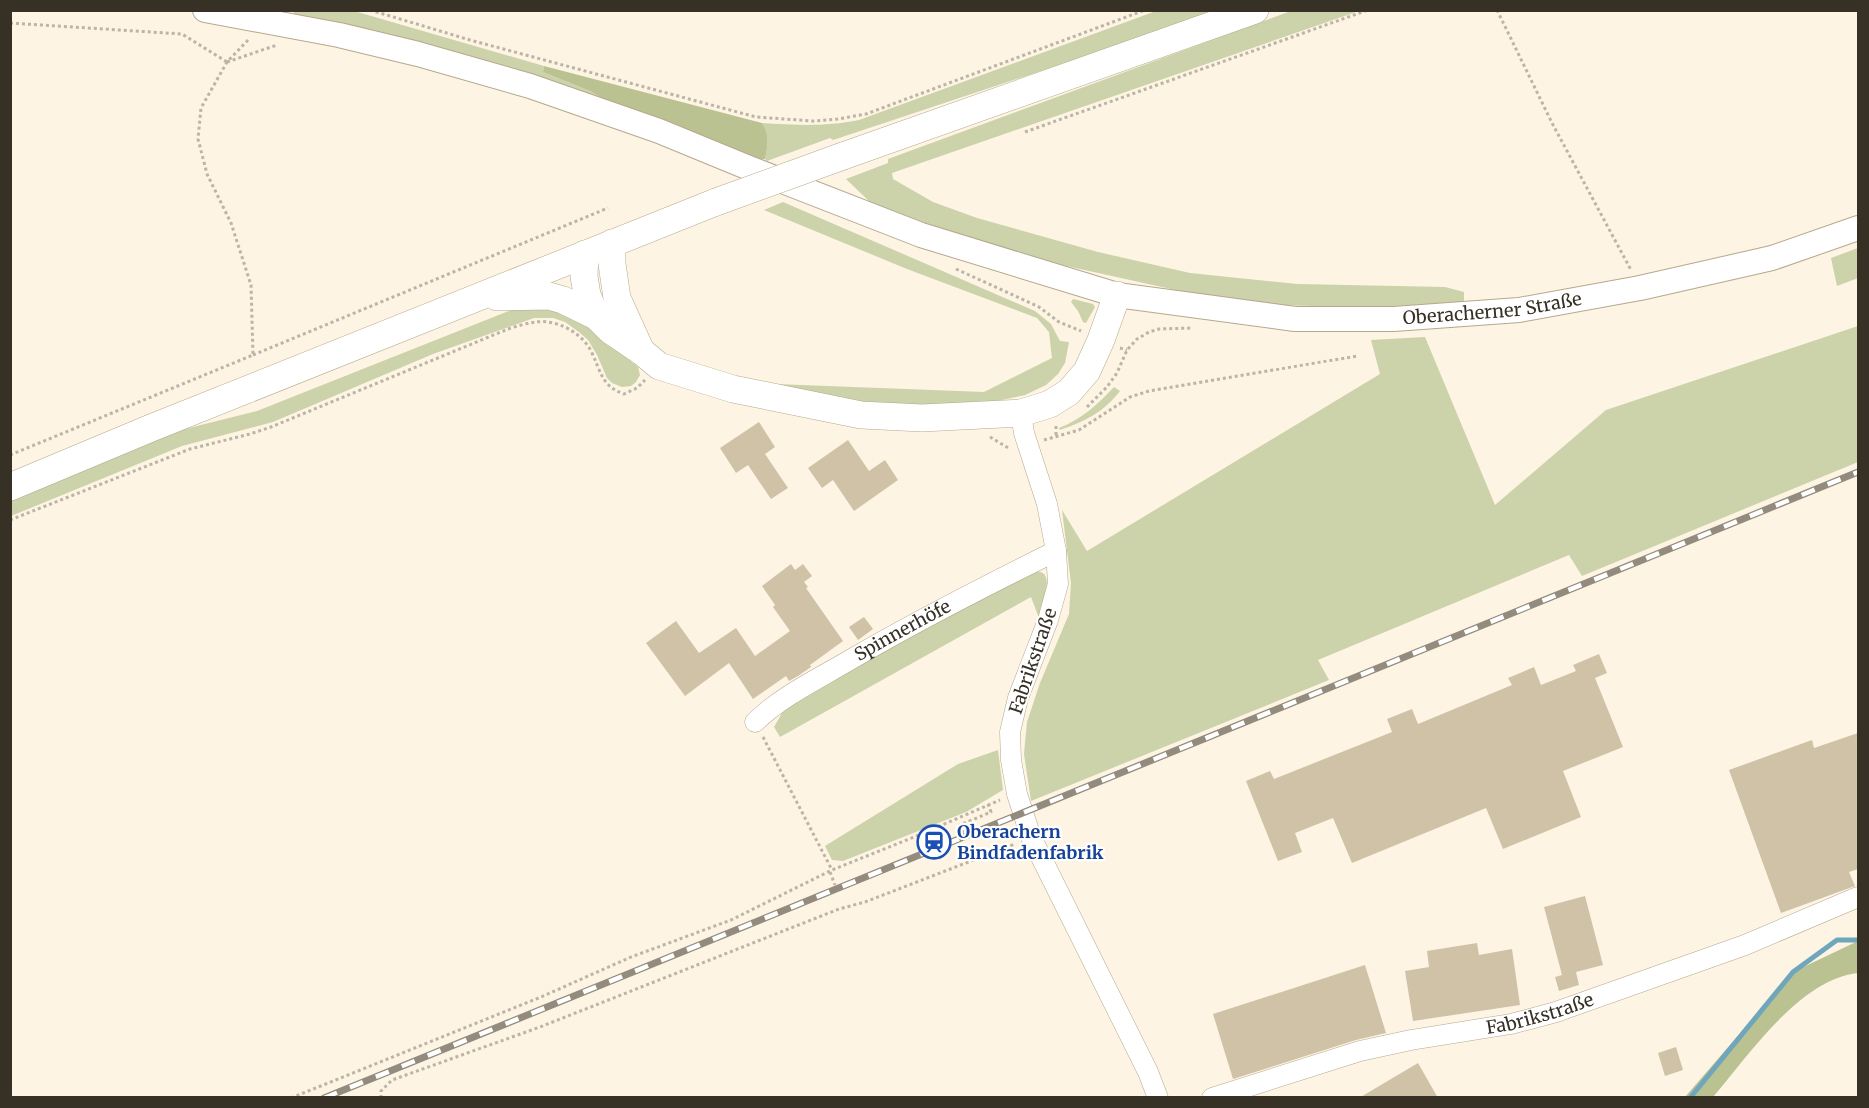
<svg xmlns="http://www.w3.org/2000/svg" width="1869" height="1108" viewBox="0 0 1869 1108" font-family="Merriweather,serif">
<style>
.green{fill:#ccd2a9}
.forest{fill:#bbc292}
.lines{fill:none;stroke-linecap:round;stroke-linejoin:round}
.stream{stroke:#70a6bc;stroke-width:5}
.building{fill:#d0c2a6}
.minor-casing{stroke:#b6a88d;stroke-width:21}
.tertiary-casing{stroke:#b6a88d;stroke-width:26}
.secondary-casing{stroke:#b6a88d;stroke-width:28}
.path{stroke:#bcb4a5;stroke-width:3;stroke-dasharray:3 3;stroke-linecap:butt}
.minor{stroke:#fff;stroke-width:20}
.tertiary{stroke:#fff;stroke-width:24}
.secondary{stroke:#fff;stroke-width:27}
.rail-casing{stroke:#938c7e;stroke-width:7}
.rail{stroke:#fff;stroke-width:4.5;stroke-dasharray:14;stroke-linecap:butt}
.secondary-bridge-casing{stroke:#b6a88d;stroke-width:28;stroke-linecap:butt}
.secondary-bridge{stroke:#fff;stroke-width:27}
.labels{text-anchor:middle;stroke-width:4.5;stroke-linejoin:round;paint-order:stroke}
.street-label{font-size:18px;fill:#363025;stroke:#fff}
.transit-label{font-size:18px;font-weight:bold;fill:#164399;stroke:#fff;text-anchor:start}
</style>
<rect width="100%" height="100%" fill="#fdf4e3"/>
<g class="green">
<polygon points="292,11 354,11 544,66 543,72 592,92 609,104 296,15"/>
<path d="M1156 11H1221L833 140 830 138 767 161 765 159C768 145 770 134 762 123 795 125 825 127 859 120Z"/>
<polygon points="1291,11 1359,11 892,173 893,179 933,202 977,218 1098,252 1190,273 1297,284 1445,287 1464,292 1464,305 1344,307 1278,305 1180,291 1062,265 937,230 870,202 846,179 888,163 888,159"/>
<polygon points="783,202 1035,311 1051,324 1060,341 1069,342 1065,363 1058,374 1046,385 1025,395 993,402 881,407 750,383 984,392 1052,358 1049,332 1037,318 907,269 764,210"/>
<polygon points="1858,248 1858,278 1837,286 1831,258"/>
<polygon points="1073,299 1093,304 1095,307 1086,323 1083,322 1078,311 1071,302"/>
<polygon points="566,308 638,367 640,375 636,382 631,386 622,387 612,383 607,378 597,355 588,340 579,332 565,322 553,318 534,318 433,354 273,422 182,446 11,516 11,500 181,430 257,411 511,310"/>
<polygon points="1858,326 1858,462 1582,576 1569,555 1318,660 1329,680 1031,801 1024,754 1027,722 1040,683 1069,614 1071,583 1062,510 1087,551 1380,374 1371,340 1425,337 1495,505 1606,410"/>
<path d="M1114 387 1120 391C1103 413 1085 421 1060 430L1059 428C1082 419 1097 405 1114 387Z"/>
<path d="M1029 572C1033 572 1036 571 1040 572 1055 575 1041 608 1039 618L1031 597 780 737 774 727 782 713 784 705Z"/>
<polygon points="998,750 1003,790 966,812 843,861 832,860 825,846 958,764"/>
</g>
<g class="forest">
<path d="M544 66 762 123C770 134 768 145 765 159L754 160 609 104 592 92 543 72Z"/>
<path d="M1858 941V973C1800 979 1749 1055 1713 1097H1685L1793 972Z"/>
</g>
<g class="lines">
<polyline class="stream" points="1690,1098 1793,972 1837,940 1858,940"/>
</g>
<g class="building">
<polygon points="759,422 775,447 765,454 788,488 771,499 748,465 736,473 720,448"/>
<polygon points="848,440 869,471 885,460 898,480 854,511 833,480 822,488 808,468"/>
<polygon points="791,564 795,570 803,564 812,576 804,582 808,587 806,588 843,641 810,665 811,667 798,676 789,681 786,676 753,699 729,663 685,696 646,643 676,621 699,653 736,628 755,656 790,631 773,607 775,605 762,586"/>
<polygon points="864,617 873,629 858,640 849,627"/>
<polygon points="1599,654 1607,673 1595,678 1623,747 1563,771 1581,817 1503,849 1486,808 1352,863 1333,818 1295,833 1302,852 1278,861 1246,781 1270,771 1274,779 1392,732 1387,719 1412,709 1418,724 1512,685 1508,678 1534,667 1541,685 1576,671 1573,665"/>
<polygon points="1858,733 1858,869 1849,872 1855,886 1781,913 1729,770 1812,740 1814,748"/>
<polygon points="1585,896 1603,965 1576,972 1579,985 1559,991 1555,977 1562,975 1544,907"/>
<polygon points="1477,943 1479,955 1512,949 1520,1005 1413,1021 1405,971 1429,967 1427,951"/>
<polygon points="1365,965 1386,1033 1356,1040 1233,1079 1213,1014"/>
<polygon points="1676,1047 1683,1070 1665,1076 1658,1053"/>
<polygon points="1418,1063 1438,1098 1359,1098"/>
</g>
<g class="lines">
<g class="minor-casing">
<g id="minor">
<polyline points="1021,413 1024,433 1047,504 1056,551 1058,584 1048,620 1018,698 1010,732 1011,760 1017,794 1031,837 1148,1072 1158,1098"/>
<path id="s1" d="M755 722C782 696 816 680 848 661 915 622 985 586 1056 551"/>
<path id="s2" d="M1212 1098 1360 1051 1411 1040 1511 1024 1556 1012 1745 945 1858 897"/>
</g>
</g>
<g class="tertiary-casing">
<g id="tertiary">
<path id="s3" d="M205 10 339 35 418 54 530 86 659 131 749 168 921 235 1117 295 1295 319H1394L1519 310 1640 288 1772 258 1858 228"/>
</g>
</g>
<g class="secondary-casing">
<g id="secondary">
<polyline points="843,156 1255,10"/>
<polyline points="612,243 612,264 617,298 641,351"/>
<polyline points="585,254 584,276 587,295 596,316 610,330 641,351 659,366 733,389 861,415 922,418 1021,413 1050,404 1069,392 1087,371 1101,340 1117,295"/>
<polyline points="497,297 549,296 563,300 596,316"/>
<polyline points="10,487 151,428 716,202"/>
</g>
</g>
<g class="path">
<polyline points="370,10 470,40 756,117 813,121 838,119 866,114 1145,10"/>
<polyline points="1497,10 1552,123 1631,270"/>
<polyline points="10,23 182,34 227,62"/>
<polyline points="227,62 277,45"/>
<polyline points="1025,132 1368,10"/>
<polyline points="956,269 1039,307 1059,322 1081,331"/>
<polyline points="1120,348 1127,350"/>
<polyline points="253,355 608,208"/>
<polyline points="1087,407 1107,387 1117,373 1127,350 1137,339 1149,332 1159,329 1192,328"/>
<polyline points="1056,426 1056,436"/>
<polyline points="990,437 1010,449"/>
<polyline points="1044,440 1079,430 1130,397 1149,391 1357,356"/>
<polyline points="10,455 253,355 251,285 231,223 207,174 198,139 201,108 227,62 250,38"/>
<path d="M10 520 190 449 250 434 271 427 508 329C517 326 527 323 536 322 557 319 582 333 591 351 601 371 601 386 624 394L637 388 645 380"/>
<polyline points="763,737 832,870"/>
<polyline points="963,833 960,825 991,812 988,804"/>
<polyline points="830,872 835,885"/>
<polyline points="291,1098 541,997 631,957 731,920 832,870 919,835 1000,800"/>
<polyline points="381,1098 381,1091 392,1080 540,1027 839,909 865,902 1015,844"/>
</g>
<use href="#minor" class="minor"/>
<use href="#tertiary" class="tertiary"/>
<use href="#secondary" class="secondary"/>
<g class="rail-casing">
<polyline id="rail" points="324,1098 1858,472"/>
</g>
<use href="#rail" class="rail"/>
<g class="secondary-bridge-casing">
<polyline id="secondary-bridge" points="716,202 843,156"/>
</g>
<use href="#secondary-bridge" class="secondary-bridge"/>
</g>
<defs>
<g id="station-ring" transform="scale(1.725)"><circle r="9.5" fill="#fff" stroke="#1a4fb4" stroke-width="1.5"/><path d="M-3-6H3Q5-6 5-4V2Q5 4 3 4L4.5 6H3L1.5 4h-3L-3 6H-4.5L-3 4Q-5 4-5 2V-4Q-5-6-3-6ZM-3.5-4v3h7v-3ZM-3.5 1v1.5H-2V1ZM2 1v1.5H3.5V1Z" fill="#1a4fb4"/></g>
</defs>
<g fill-rule="evenodd">
<use href="#station-ring" x="934" y="842"/>
</g>
<g class="labels">
<g class="street-label">
<text dy="6" stroke="none"><textPath href="#s3" startOffset="1335">Oberacherner Straße</textPath></text>
<text dy="6" stroke="none"><textPath href="#s1" startOffset="174">Spinnerhöfe</textPath></text>
<text transform="translate(1033 661) rotate(-71)" y="6">Fabrikstraße</text>
<text dy="6" stroke="none"><textPath href="#s2" startOffset="339">Fabrikstraße</textPath></text>
</g>
<g class="transit-label">
<text x="957" y="838">Oberachern<tspan x="957" dy="21">Bindfadenfabrik</tspan></text>
</g>
</g>
<rect width="1869" height="1108" fill="none" stroke="#363025" stroke-width="24"/>
</svg>
